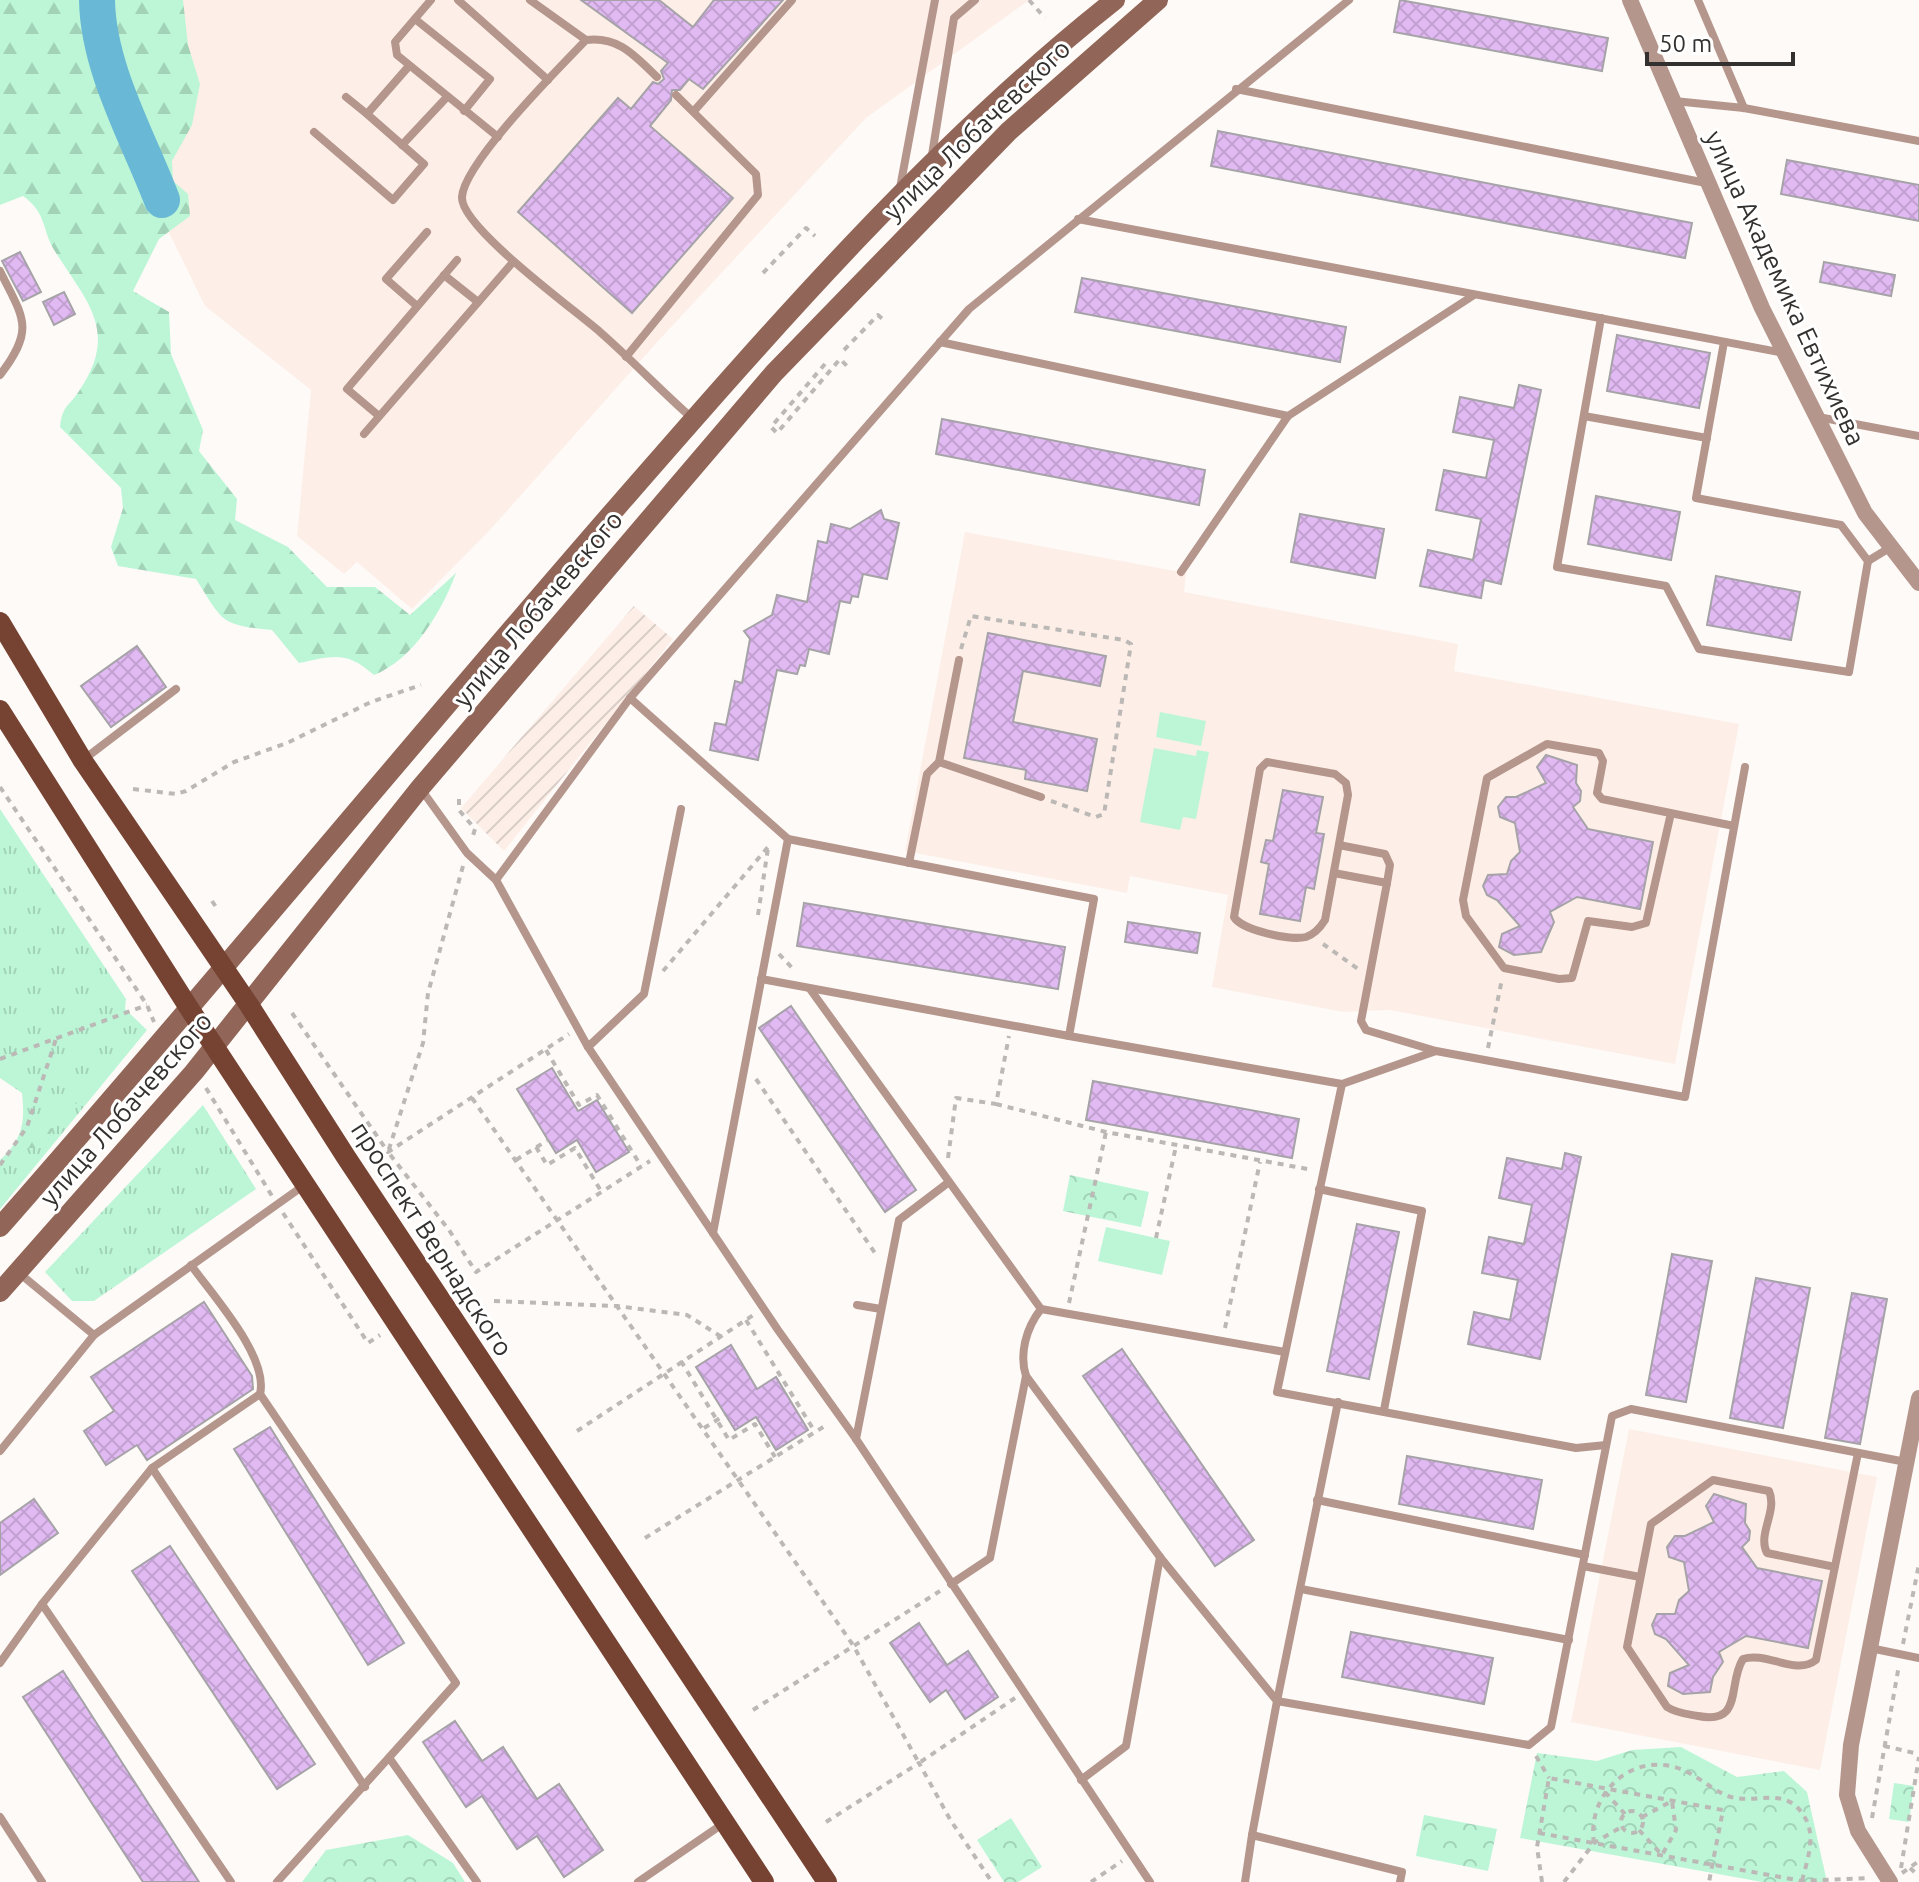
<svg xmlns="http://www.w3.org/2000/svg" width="1919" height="1882" viewBox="0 0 1919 1882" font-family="Ubuntu,sans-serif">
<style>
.built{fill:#fdefe8}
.industrial{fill:url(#industrial-furrows)}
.grass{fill:url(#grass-tufts)}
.forest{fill:url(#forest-firs)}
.park{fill:url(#park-crowns)}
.pitch{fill:#bcf6d7}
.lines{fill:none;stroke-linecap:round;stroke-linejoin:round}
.river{stroke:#69b8d5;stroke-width:36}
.building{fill:url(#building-cross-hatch);stroke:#a6a3a8;stroke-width:2}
.path{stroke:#bbb8b5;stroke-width:4;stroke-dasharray:6 6;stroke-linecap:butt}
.lane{stroke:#b5968c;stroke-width:8}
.street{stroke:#b5968c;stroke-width:16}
.secondary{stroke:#916658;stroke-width:20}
.primary{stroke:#764333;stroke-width:20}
.labels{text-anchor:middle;stroke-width:6;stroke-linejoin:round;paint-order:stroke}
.street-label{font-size:26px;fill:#33312f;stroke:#fff}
</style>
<defs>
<pattern id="industrial-furrows" width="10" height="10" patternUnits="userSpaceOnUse" patternTransform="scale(2)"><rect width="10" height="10" fill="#fdefe8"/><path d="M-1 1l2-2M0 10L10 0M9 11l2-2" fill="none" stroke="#d9cdc7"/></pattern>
<pattern id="grass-tufts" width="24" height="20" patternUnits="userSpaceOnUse" patternTransform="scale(2)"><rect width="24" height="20" fill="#bcf6d7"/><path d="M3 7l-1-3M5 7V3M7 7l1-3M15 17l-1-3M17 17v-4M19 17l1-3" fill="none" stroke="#a2d3b9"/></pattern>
<pattern id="forest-firs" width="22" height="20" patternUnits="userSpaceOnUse" patternTransform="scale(2)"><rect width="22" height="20" fill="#bcf6d7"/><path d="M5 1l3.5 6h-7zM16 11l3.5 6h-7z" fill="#a2d3b9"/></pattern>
<pattern id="park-crowns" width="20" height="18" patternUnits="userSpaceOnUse" patternTransform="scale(2)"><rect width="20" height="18" fill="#bcf6d7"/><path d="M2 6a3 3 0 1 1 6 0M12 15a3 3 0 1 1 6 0" fill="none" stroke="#a2d3b9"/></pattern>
<pattern id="building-cross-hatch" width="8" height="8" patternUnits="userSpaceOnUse" patternTransform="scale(2)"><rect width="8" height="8" fill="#e2baf3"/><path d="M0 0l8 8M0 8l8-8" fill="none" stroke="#c2a0d1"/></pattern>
</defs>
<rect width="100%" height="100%" fill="#fefaf7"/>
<g class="built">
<polygon points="55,0 1029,0 866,118 659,340 489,531 412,609 357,562 344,574 297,536 311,390 205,306"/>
<polygon points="965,532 1186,573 1184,592 1458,644 1454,671 1739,724 1675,1064 1390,1010 1343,1012 1212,987 1228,895 1130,876 1127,893 905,851"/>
<polygon points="1629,1429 1877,1477 1820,1770 1571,1722"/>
</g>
<polygon class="industrial" points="634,606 673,639 504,851 461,808"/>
<g class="grass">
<path d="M0 809 126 999 125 1009 147 1030 0 1209V1160C23 1139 25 1122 22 1093L0 1078Z"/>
<polygon points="203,1105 256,1189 94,1301 72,1301 45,1272"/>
</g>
<g class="forest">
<path d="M0 0H183L188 45 200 84 192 125 172 161 173 181 188 194 190 216 159 239 133 291 169 312 171 354 203 430 199 451 237 499 235 520 288 547 327 587H375L410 615 456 573C442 611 414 659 374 675 346 650 333 656 299 663L272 630C220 625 223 622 196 579L118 566 111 547 123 508 121 488 60 427C63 404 68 408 79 391 119 332 88 303 56 253 41 230 48 214 23 196L0 205Z"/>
<polygon points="78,1074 99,1074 80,1103 65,1105 63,1093"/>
<polygon points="36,1125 53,1129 43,1148 24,1148"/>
</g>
<g class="park">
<polygon points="1070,1175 1149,1192 1141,1227 1063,1211"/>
<polygon points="1681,1747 1737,1777 1784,1771 1807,1792 1827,1882 1762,1882 1520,1838 1537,1753 1597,1761 1632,1750"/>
<polygon points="1894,1783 1914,1786 1909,1822 1889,1819"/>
<polygon points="1424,1815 1497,1829 1488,1871 1416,1856"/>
<polygon points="1011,1818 1042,1867 1018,1882 1004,1882 977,1840"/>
<polygon points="408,1835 453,1863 465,1882 302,1882 326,1850"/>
</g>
<g class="pitch">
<polygon points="1160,712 1206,721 1201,746 1156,737"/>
<polygon points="1154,748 1196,756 1197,750 1209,752 1196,819 1183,817 1180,830 1140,822"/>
<polygon points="1106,1227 1170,1241 1162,1275 1098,1261"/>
</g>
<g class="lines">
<path class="river" d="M97 0C98 68 138 137 162 200"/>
</g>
<g class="building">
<polygon points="581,0 659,0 693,27 714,0 783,0 703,89 689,79 680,90 672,90 671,100 650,126 733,198 632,313 518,212 618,98 631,109 653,82 658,84 664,79 661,71 668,63"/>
<polygon points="1400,0 1608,38 1602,71 1394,32"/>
<polygon points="1218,131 1692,223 1685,258 1211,166"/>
<polygon points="1787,160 1919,185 1919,221 1781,194"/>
<polygon points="20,252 41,292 23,301 2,261"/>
<polygon points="1824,262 1895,275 1891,296 1820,282"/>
<polygon points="1082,278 1346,327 1340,362 1075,312"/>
<polygon points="64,292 75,314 54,325 43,302"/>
<polygon points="1617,335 1710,353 1699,408 1607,391"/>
<polygon points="1519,385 1541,390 1501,584 1484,580 1481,598 1420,586 1428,550 1473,560 1481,519 1436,510 1444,470 1486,478 1494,440 1453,432 1460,397 1514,408"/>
<polygon points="942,419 1205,470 1199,505 936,454"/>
<polygon points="1596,496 1680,512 1671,560 1588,544"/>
<polygon points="881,510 884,519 899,523 887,579 863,574 858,597 852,596 850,603 840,601 829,654 809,649 805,666 800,665 797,674 777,670 758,760 710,750 715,723 726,725 735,681 742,683 750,639 744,631 772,615 777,595 807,602 818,541 827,543 831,524 850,529"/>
<polygon points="1300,514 1384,529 1375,578 1291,562"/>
<polygon points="1716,576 1800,592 1791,640 1707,625"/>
<polygon points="988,633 1106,656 1100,686 1023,671 1013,722 1097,739 1087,791 1025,779 1026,770 964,758"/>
<polygon points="137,646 166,687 111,727 81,686"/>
<polygon points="1546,755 1577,765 1576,783 1581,791 1580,801 1573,807 1588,829 1653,842 1640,909 1577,897 1550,912 1554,922 1541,952 1514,955 1499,947 1502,934 1520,926 1497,900 1487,895 1483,886 1488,875 1507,874 1511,861 1520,852 1515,823 1500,817 1498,807 1506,797 1516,797 1546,783 1537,767"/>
<polygon points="1283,790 1323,797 1316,833 1324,834 1314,889 1306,887 1300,921 1260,914 1269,864 1261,862 1266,840 1273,841"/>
<polygon points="804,903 1065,947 1058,989 797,946"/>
<polygon points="1128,922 1200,933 1197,953 1125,942"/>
<polygon points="791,1006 916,1190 885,1212 759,1028"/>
<polygon points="552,1068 578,1111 597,1100 629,1152 596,1172 577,1140 556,1153 517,1089"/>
<polygon points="1093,1081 1299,1119 1292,1158 1086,1120"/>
<polygon points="1565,1153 1581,1157 1540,1359 1468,1344 1474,1312 1510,1320 1518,1280 1482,1273 1489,1237 1524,1244 1532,1205 1499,1198 1507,1158 1562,1169"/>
<polygon points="1357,1224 1399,1232 1369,1379 1327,1371"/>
<polygon points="1672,1254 1712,1261 1686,1402 1646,1395"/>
<polygon points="1756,1278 1810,1288 1783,1428 1730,1418"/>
<polygon points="1852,1293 1887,1299 1860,1444 1825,1438"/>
<polygon points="204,1302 252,1376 253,1389 147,1460 137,1445 106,1465 84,1431 114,1411 91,1377"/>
<polygon points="731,1345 757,1389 776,1377 808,1430 776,1450 756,1417 735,1430 696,1367"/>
<polygon points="1122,1349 1254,1540 1215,1566 1083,1376"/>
<polygon points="270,1427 404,1643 368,1665 234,1449"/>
<polygon points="1407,1456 1542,1480 1533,1529 1399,1504"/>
<polygon points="1714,1494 1746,1504 1745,1523 1750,1531 1749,1540 1742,1547 1757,1568 1822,1581 1808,1648 1746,1636 1719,1652 1723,1662 1713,1677 1710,1692 1683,1694 1668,1686 1670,1673 1689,1665 1666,1639 1655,1634 1652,1625 1657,1614 1675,1614 1679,1600 1689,1591 1684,1562 1669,1557 1667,1547 1675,1536 1685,1536 1714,1522 1706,1506"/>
<polygon points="34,1499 58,1533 0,1575 0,1523"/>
<polygon points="170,1546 315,1764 277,1789 132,1571"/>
<polygon points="919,1623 947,1665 968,1651 998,1697 965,1719 946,1690 930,1702 890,1643"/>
<polygon points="1351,1632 1493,1658 1484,1704 1342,1677"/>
<polygon points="63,1671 199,1882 143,1882 23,1697"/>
<polygon points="455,1721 482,1761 503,1747 537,1799 559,1784 603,1850 564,1877 537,1836 517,1849 482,1796 466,1807 423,1742"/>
</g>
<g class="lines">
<g class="path">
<polyline points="1029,0 1045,18"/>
<polyline points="763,273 806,228 815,236"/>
<polyline points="844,350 878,315 886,322"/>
<polyline points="825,364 771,427 777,433 840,359 847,366"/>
<polyline points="961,649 971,616 1124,640 1131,644 1104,814 1096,817 1051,801"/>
<polyline points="0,787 147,1005 154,1022"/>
<polyline points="133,789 176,794 186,791 234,762 287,743 371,702 421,685"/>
<polyline points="459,799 459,810 475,829 472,839"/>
<polyline points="463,866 428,993 423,1043 388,1152 449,1230 476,1272 650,1161"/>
<polyline points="212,901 218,910"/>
<polyline points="758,915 768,848"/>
<polyline points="1323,944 1358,969"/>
<polyline points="779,954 795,971"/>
<polyline points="663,971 768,847"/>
<polyline points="292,1013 388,1152 569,1034"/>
<polyline points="1488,1048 1502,979"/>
<polyline points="546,1050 579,1105 597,1095 641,1166"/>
<polyline points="0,1059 147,1005"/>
<polyline points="756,1079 877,1256"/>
<polyline points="206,1088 272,1196"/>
<polyline points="472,1098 853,1645 919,1763 1015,1698"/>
<polyline points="996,1104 1106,1132 1313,1170"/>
<polyline points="536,1147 547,1165 575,1148 601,1191"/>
<polyline points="948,1158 956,1098 996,1104 1009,1036"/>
<polyline points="516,1160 548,1140"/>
<polyline points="0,1165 27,1127 56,1039"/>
<polyline points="283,1213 368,1343 380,1335"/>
<polyline points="1156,1238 1176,1146"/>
<polyline points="494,1301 617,1306 687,1315 720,1336"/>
<polyline points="1069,1303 1106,1132"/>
<polyline points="746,1320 815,1432"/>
<polyline points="1225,1328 1260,1162"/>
<polyline points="681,1361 729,1440 755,1424 775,1457"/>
<polyline points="704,1428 725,1415"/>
<polyline points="577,1431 755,1314"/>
<polyline points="645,1538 828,1424"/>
<polyline points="1903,1644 1919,1564"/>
<polyline points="753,1710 940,1591"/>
<polyline points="1884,1746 1919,1754"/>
<polyline points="1536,1756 1549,1778"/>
<polyline points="1605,1792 1625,1814"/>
<circle cx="1632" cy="1822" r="11"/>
<polyline points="1872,1818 1899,1665"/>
<polyline points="826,1822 919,1763 951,1821 992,1882"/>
<polyline points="1639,1830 1662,1855 1676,1830 1672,1801 1642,1817"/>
<polyline points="1539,1833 1802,1881 1869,1878"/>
<path d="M1594 1843C1586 1793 1634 1749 1683 1770 1700 1777 1714 1792 1731 1797 1758 1804 1786 1786 1804 1816 1817 1836 1807 1860 1802 1881"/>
<polyline points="1901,1868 1919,1757"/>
<polyline points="1910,1868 1919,1876"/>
<polyline points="1902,1873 1919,1861"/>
<polyline points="1091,1882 1122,1861"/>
<polyline points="1542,1882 1537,1847 1549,1778 1723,1810 1709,1882"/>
<polyline points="1564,1882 1594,1843 1623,1826"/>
</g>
<g class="lane">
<polyline points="431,0 395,42 397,55 498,137"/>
<polyline points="458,0 548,80"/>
<path d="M530 0 586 40C559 68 464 163 462 197 460 227 575 310 600 332 632 360 661 391 693 419"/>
<polyline points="1698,0 1744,108"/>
<polyline points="415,19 490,79 464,111"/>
<path d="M586 40C619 36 635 56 657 77"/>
<polyline points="1236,89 1706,183"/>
<polyline points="346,97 367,114"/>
<polyline points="1674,101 1744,108 1919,141"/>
<polyline points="694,111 792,0"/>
<polyline points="314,132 393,200 424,164 367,114 409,66"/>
<polyline points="402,145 446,98"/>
<polyline points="932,155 954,18 975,0"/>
<polyline points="900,188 935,0"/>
<polyline points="1078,219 1784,353"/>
<path d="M0 271C23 318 36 328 0 375"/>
<polyline points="444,275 478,302"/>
<polyline points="417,306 386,279 427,232"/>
<polyline points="1601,318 1557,567 1666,586 1699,649 1849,672 1868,561 1841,525 1696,498 1724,342"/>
<polyline points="940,342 1288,416"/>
<polyline points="626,357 758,195 756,174 676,95"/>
<polyline points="379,416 347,389 457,260"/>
<polyline points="1584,416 1707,438"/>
<polyline points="1818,417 1919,436"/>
<polyline points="364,434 513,262"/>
<polyline points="1868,561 1891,547"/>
<polyline points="1181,572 1288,416 1474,295"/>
<polyline points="630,698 788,839 1094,899 1069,1036 761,979"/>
<polyline points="83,760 176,689"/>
<polyline points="939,762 1041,797"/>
<path d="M1267 762 1335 774 1346 783 1348 795 1325 920C1320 928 1315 934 1306 937 1291 941 1241 930 1234 917L1260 769Z"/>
<polyline points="421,789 467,853 496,880 588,1047 778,1330 856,1439 1150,1882"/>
<polyline points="1671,813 1646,923 1632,927 1588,921 1572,978 1559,979 1504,968 1466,916 1463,900 1487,778 1547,744 1599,753 1603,761 1597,793 1602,799 1734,826"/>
<polyline points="1339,845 1385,854 1390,865 1387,883"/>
<polyline points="909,863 927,774 939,762 959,660"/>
<polyline points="1334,873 1387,883 1361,1021 1366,1030 1436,1051 1685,1097 1745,767"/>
<polyline points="496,880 630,698 969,309 1349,0"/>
<polyline points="810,989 1041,1309"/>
<polyline points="1069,1036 1342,1084 1277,1392 1576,1448 1606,1445"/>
<polyline points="588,1047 644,994 681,809"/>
<polyline points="1342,1084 1436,1051"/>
<polyline points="1319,1189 1422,1211 1384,1410"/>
<polyline points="713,1233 788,839"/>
<polyline points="19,1273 94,1335 303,1186"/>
<polyline points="857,1305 881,1309"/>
<polyline points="260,1394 456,1683 277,1882"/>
<polyline points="1338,1402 1277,1701 1529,1745 1551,1727 1612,1416 1631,1409 1906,1462"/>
<polyline points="856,1439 899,1220 949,1182"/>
<polyline points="0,1451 94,1335"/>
<polyline points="152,1468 365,1787"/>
<polyline points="1317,1500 1585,1555"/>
<polyline points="1583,1566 1640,1577"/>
<path d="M1835 1567 1767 1553C1757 1534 1778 1511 1769 1491L1713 1480 1651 1524 1627 1647 1667 1707C1676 1713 1687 1714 1698 1716 1744 1725 1727 1684 1743 1659 1766 1651 1796 1676 1816 1660L1858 1453"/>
<polyline points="951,1584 990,1558 1026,1376"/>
<polyline points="1301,1589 1569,1640"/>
<polyline points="42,1604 231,1882"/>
<polyline points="1870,1648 1919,1658"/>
<path d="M0 1663 42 1604 152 1468 260 1394C269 1357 213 1296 191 1265"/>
<polyline points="390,1759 477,1882"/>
<polyline points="1081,1780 1126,1746 1160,1557"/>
<polyline points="0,1817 42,1882"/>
<path d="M1252 1835 1277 1701 1160 1557 1026 1376C1019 1354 1026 1328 1041 1309L1285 1352"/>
<polyline points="638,1882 724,1823"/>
<polyline points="1245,1882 1252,1835 1402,1872 1400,1882"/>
</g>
<g class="street">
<polyline points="1630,0 1762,308 1865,513 1919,583"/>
<polyline points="1890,1882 1858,1831 1847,1795 1851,1745 1919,1398"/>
</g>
<g class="secondary">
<path d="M0 1227C211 987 414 740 624 499 774 327 936 141 1115 0"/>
<polyline points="0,1292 194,1072 420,788 774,373 1009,131 1158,0"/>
</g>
<g class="primary">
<polyline points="0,622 83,761 249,1005 346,1157 827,1882"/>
<polyline points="0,710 189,1008 764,1882"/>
</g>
</g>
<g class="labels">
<g class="street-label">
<text transform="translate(977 130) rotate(-44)" y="9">улица Лобачевского</text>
<text transform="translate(1785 288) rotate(65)" y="9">улица Академика Евтихиева</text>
<text transform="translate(538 609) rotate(-50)" y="9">улица Лобачевского</text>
<text transform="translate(126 1109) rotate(-49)" y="9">улица Лобачевского</text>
<text transform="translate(432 1239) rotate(57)" y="9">проспект Вернадского</text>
</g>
</g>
<path d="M1647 52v12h146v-12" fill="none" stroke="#33312f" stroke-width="4"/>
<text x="1659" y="52" font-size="24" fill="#33312f" stroke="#ffffff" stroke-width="6" paint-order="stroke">50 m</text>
</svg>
